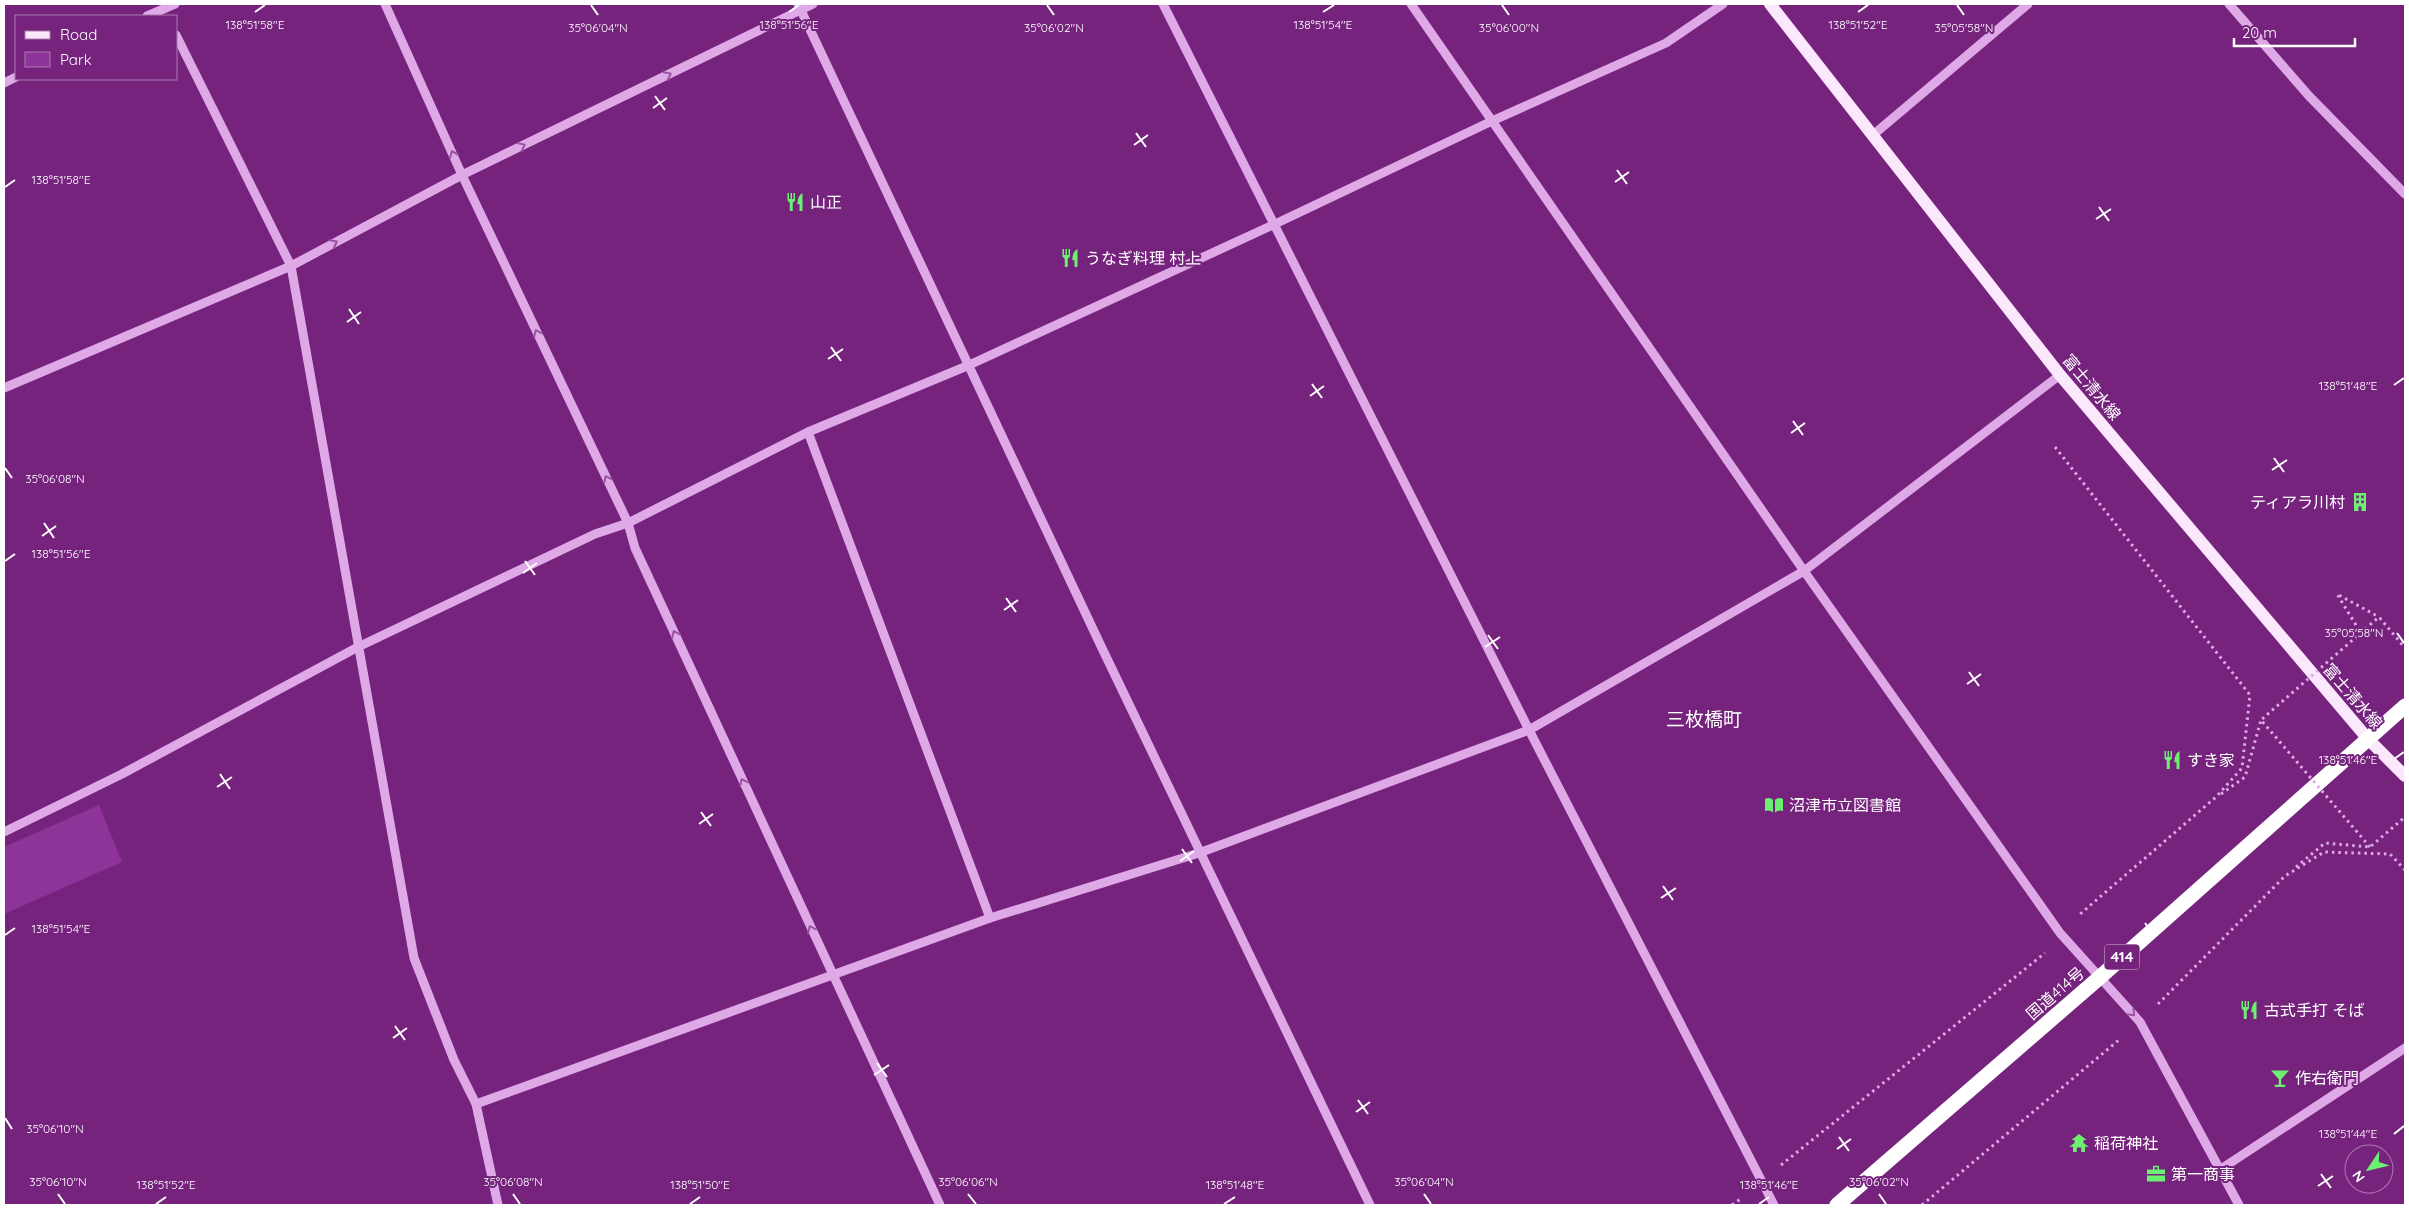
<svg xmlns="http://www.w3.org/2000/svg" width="2409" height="1209" viewBox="0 0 2409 1209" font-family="Quicksand,'Noto Sans JP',sans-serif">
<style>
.green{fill:#8e3499}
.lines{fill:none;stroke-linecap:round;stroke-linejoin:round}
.path{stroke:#dfa8e6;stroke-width:3;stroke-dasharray:2.5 4;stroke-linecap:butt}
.minor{stroke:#dfa8e6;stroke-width:9}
.major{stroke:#fce8fd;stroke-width:12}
.highway{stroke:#fff;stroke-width:15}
.path-bridge{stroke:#dfa8e6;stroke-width:3;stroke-dasharray:2.5 4;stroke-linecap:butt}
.oneway{stroke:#9a52a2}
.ticks{fill:none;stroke:#fff;stroke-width:2}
.labels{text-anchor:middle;stroke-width:4;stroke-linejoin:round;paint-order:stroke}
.shield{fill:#75237d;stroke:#d6bdd8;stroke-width:1}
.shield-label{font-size:15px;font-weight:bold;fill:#fff}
.poi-label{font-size:16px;fill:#fff;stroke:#75237d;text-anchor:start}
.street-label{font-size:16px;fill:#fff;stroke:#75237d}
.quarter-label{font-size:19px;fill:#fff;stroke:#75237d}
.ticks-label{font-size:12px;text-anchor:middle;fill:#fff;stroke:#75237d;stroke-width:4;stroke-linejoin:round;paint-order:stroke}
</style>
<rect width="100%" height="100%" fill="#75237d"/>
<polygon class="green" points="99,805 122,862 4,914 4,847"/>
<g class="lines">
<g class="path">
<polyline points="2055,447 2250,695 2242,768 2216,797 2079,915"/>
<polyline points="2356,625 2337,594 2379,617"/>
<polyline points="2221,794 2245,777 2261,720"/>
<polyline points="2296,867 2325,843 2370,847 2405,817"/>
<polyline points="2158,1004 2285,876 2324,852 2390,854 2405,870"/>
<polyline points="1781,1165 2045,953"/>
<polyline points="1732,1205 1742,1198"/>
<polyline points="1922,1205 2120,1039"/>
</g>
<g class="minor">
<polyline points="385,4 462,175 628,523 635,548 940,1205"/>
<path d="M798 4C986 406 1176 806 1370 1205"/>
<polyline points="1163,4 1529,730 1774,1205"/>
<polyline points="1411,4 1804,571 2060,933 2140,1022 2239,1205"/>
<polyline points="2229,4 2309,96 2405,194"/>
<polyline points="147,16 175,4"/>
<polyline points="176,35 291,266 414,958 454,1060 476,1104 498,1205"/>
<polyline points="4,83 16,77"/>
<polyline points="1873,135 2028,4"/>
<polyline points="4,388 291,266 462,175 813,4"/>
<polyline points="808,432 990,918"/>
<polyline points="4,832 122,774 358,647 595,534 628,523 808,432 967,366 1275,224 1492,121 1666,43 1723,4"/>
<polyline points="476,1104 990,918 1199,853 1529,730 1804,571 2060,375"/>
<polyline points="2221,1169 2405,1048"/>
</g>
<polyline class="major" points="1770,4 2060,375 2368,739 2405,776"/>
<polyline class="highway" points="1837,1205 2099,978 2405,706"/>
<polyline class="path-bridge" points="2370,847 2261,720 2379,617 2405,648"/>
</g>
<defs><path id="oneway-chevron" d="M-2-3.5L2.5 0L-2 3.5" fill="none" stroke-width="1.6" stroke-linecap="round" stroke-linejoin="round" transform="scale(1.25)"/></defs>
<g class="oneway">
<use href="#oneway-chevron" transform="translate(668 75) rotate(-26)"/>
<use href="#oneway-chevron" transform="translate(522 146) rotate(-26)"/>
<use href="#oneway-chevron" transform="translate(453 154) rotate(-114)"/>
<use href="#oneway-chevron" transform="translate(334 243) rotate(-28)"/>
<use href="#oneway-chevron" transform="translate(537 333) rotate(-115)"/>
<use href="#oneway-chevron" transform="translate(607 479) rotate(-115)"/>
<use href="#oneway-chevron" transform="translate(675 634) rotate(-115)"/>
<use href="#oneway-chevron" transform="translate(743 782) rotate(-115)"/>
<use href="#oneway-chevron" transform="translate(811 929) rotate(-115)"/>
<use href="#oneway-chevron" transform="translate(2132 1013) rotate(47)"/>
</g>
<path class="ticks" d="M591 5 598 15M1047 5 1054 15M1502 5 1509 15M1957 5 1964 15M255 12 265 5M789 12 799 5M1323 12 1334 5M1858 12 1868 5M655 96 665 110M653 108 667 98M1136 133 1146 147M1134 145 1148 135M1617 170 1627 184M1615 182 1629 172M5 187 15 180M2099 207 2109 221M2096 219 2111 209M349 309 359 324M347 322 361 312M831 347 841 361M828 359 843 349M1312 384 1322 398M2394 385 2404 378M1310 396 1324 386M1793 421 1803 435M1791 433 1805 423M2274 458 2284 472M5 468 12 478M2272 470 2287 460M44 523 54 538M42 536 56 526M5 561 15 554M525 561 535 575M523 573 537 563M1006 598 1016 612M1004 610 1018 600M2397 633 2404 643M1488 635 1498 649M1485 647 1500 637M1969 672 1979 686M1967 684 1981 674M2394 759 2404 752M220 774 230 789M217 787 232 777M701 812 711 826M699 824 713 814M1182 849 1192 863M1180 861 1194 851M1663 886 1673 900M1661 898 1676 888M2145 923 2155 937M5 935 15 928M2143 935 2157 925M395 1026 405 1040M393 1038 407 1028M877 1063 887 1077M874 1075 889 1065M1358 1100 1368 1114M1356 1112 1370 1102M5 1118 12 1129M2394 1134 2404 1126M1839 1137 1849 1151M1837 1149 1851 1139M2321 1174 2331 1188M2318 1186 2333 1176M58 1194 65 1204M513 1194 520 1204M968 1194 976 1204M1424 1194 1431 1204M1879 1194 1886 1204M156 1204 166 1197M690 1204 700 1197M1224 1204 1235 1197M1759 1204 1769 1197"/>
<defs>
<g id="restaurant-bare" transform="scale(1.5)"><path d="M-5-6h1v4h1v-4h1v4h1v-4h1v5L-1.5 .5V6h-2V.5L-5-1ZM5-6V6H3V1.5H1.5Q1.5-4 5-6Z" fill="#6bf072" stroke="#75237d" stroke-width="2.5" paint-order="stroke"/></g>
<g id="building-bare" transform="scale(1.5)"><path d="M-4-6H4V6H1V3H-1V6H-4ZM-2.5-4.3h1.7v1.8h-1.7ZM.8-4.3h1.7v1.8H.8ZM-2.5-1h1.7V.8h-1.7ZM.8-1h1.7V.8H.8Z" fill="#6bf072" stroke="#75237d" stroke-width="2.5" paint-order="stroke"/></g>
<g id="library-bare" transform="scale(1.5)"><path d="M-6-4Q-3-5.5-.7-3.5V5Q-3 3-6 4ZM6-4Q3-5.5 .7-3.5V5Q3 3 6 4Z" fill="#6bf072" stroke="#75237d" stroke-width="2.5" paint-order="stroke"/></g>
<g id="bar-bare" transform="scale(1.5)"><path d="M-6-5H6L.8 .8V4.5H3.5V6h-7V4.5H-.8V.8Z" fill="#6bf072" stroke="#75237d" stroke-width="2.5" paint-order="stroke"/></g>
<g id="temple-bare" transform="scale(1.5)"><path d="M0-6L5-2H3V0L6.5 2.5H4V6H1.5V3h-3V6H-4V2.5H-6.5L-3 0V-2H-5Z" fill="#6bf072" stroke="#75237d" stroke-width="2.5" paint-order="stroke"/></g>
<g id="office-bare" transform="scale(1.5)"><path d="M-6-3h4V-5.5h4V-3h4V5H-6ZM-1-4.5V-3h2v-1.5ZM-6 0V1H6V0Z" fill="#6bf072" stroke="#75237d" stroke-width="2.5" paint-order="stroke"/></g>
</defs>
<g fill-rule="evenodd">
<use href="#restaurant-bare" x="795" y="202"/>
<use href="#restaurant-bare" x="1070" y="258"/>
<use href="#building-bare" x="2360" y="502"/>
<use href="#restaurant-bare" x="2172" y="760"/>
<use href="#library-bare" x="1774" y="805"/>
<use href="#restaurant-bare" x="2249" y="1010"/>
<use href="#bar-bare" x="2280" y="1078"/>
<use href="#temple-bare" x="2079" y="1143"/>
<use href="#office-bare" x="2156" y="1174"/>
</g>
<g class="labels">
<rect class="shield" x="2104.5" y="944.5" width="35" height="25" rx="4"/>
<g class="shield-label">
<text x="2122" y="962">414</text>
</g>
<g class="poi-label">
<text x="810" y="208">山正</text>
<text x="1085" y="264">うなぎ料理 村上</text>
<text x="2345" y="508" text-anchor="end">ティアラ川村</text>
<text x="2187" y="766">すき家</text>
<text x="1789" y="811">沼津市立図書館</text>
<text x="2264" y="1016">古式手打 そば</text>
<text x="2295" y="1084">作右衛門</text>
<text x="2094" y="1149">稲荷神社</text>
<text x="2171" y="1180">第一商事</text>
</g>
<g class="street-label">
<text transform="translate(2092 387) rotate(50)" y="6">富士清水線</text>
<text transform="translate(2353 696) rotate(49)" y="6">富士清水線</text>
<text transform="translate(2055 993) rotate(-41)" y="6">国道414号</text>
</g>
<g class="quarter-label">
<text x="1704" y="726">三枚橋町</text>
</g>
</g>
<g class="ticks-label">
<text x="255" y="29">138°51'58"E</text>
<text x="789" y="29">138°51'56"E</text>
<text x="1323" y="29">138°51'54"E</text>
<text x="1858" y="29">138°51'52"E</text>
<text x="1964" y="32">35°05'58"N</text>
<text x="598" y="32">35°06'04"N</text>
<text x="1054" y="32">35°06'02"N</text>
<text x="1509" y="32">35°06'00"N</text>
<text x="61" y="184">138°51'58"E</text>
<text x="2348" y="390">138°51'48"E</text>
<text x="55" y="483">35°06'08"N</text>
<text x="61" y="558">138°51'56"E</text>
<text x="2354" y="637">35°05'58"N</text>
<text x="2348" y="764">138°51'46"E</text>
<text x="61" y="933">138°51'54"E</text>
<text x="55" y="1133">35°06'10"N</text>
<text x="2348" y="1138">138°51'44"E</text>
<text x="58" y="1186">35°06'10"N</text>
<text x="513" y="1186">35°06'08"N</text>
<text x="968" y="1186">35°06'06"N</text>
<text x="1424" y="1186">35°06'04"N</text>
<text x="1879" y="1186">35°06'02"N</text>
<text x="166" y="1189">138°51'52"E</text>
<text x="700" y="1189">138°51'50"E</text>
<text x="1235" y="1189">138°51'48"E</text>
<text x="1769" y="1189">138°51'46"E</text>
</g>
<rect width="2409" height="1209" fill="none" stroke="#ffffff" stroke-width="10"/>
<rect x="15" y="15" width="162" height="65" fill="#75237d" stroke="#ac7bb1"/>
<rect x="25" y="31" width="25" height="8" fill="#fce8fd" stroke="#ac7bb1"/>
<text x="60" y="40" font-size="15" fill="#ffffff">Road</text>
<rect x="25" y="52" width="25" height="15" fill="#8e3499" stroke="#ac7bb1"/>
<text x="60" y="65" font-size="15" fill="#ffffff">Park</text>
<g transform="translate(2369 1169) rotate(235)"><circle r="24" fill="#75237d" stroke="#ac7bb1"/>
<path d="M0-4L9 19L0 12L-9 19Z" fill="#6bf072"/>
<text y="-8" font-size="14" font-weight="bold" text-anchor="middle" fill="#ffffff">N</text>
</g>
<path d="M2234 38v8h121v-8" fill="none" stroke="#ffffff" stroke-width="2.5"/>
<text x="2242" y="38" font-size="15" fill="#ffffff" stroke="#75237d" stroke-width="4" paint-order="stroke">20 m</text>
</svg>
